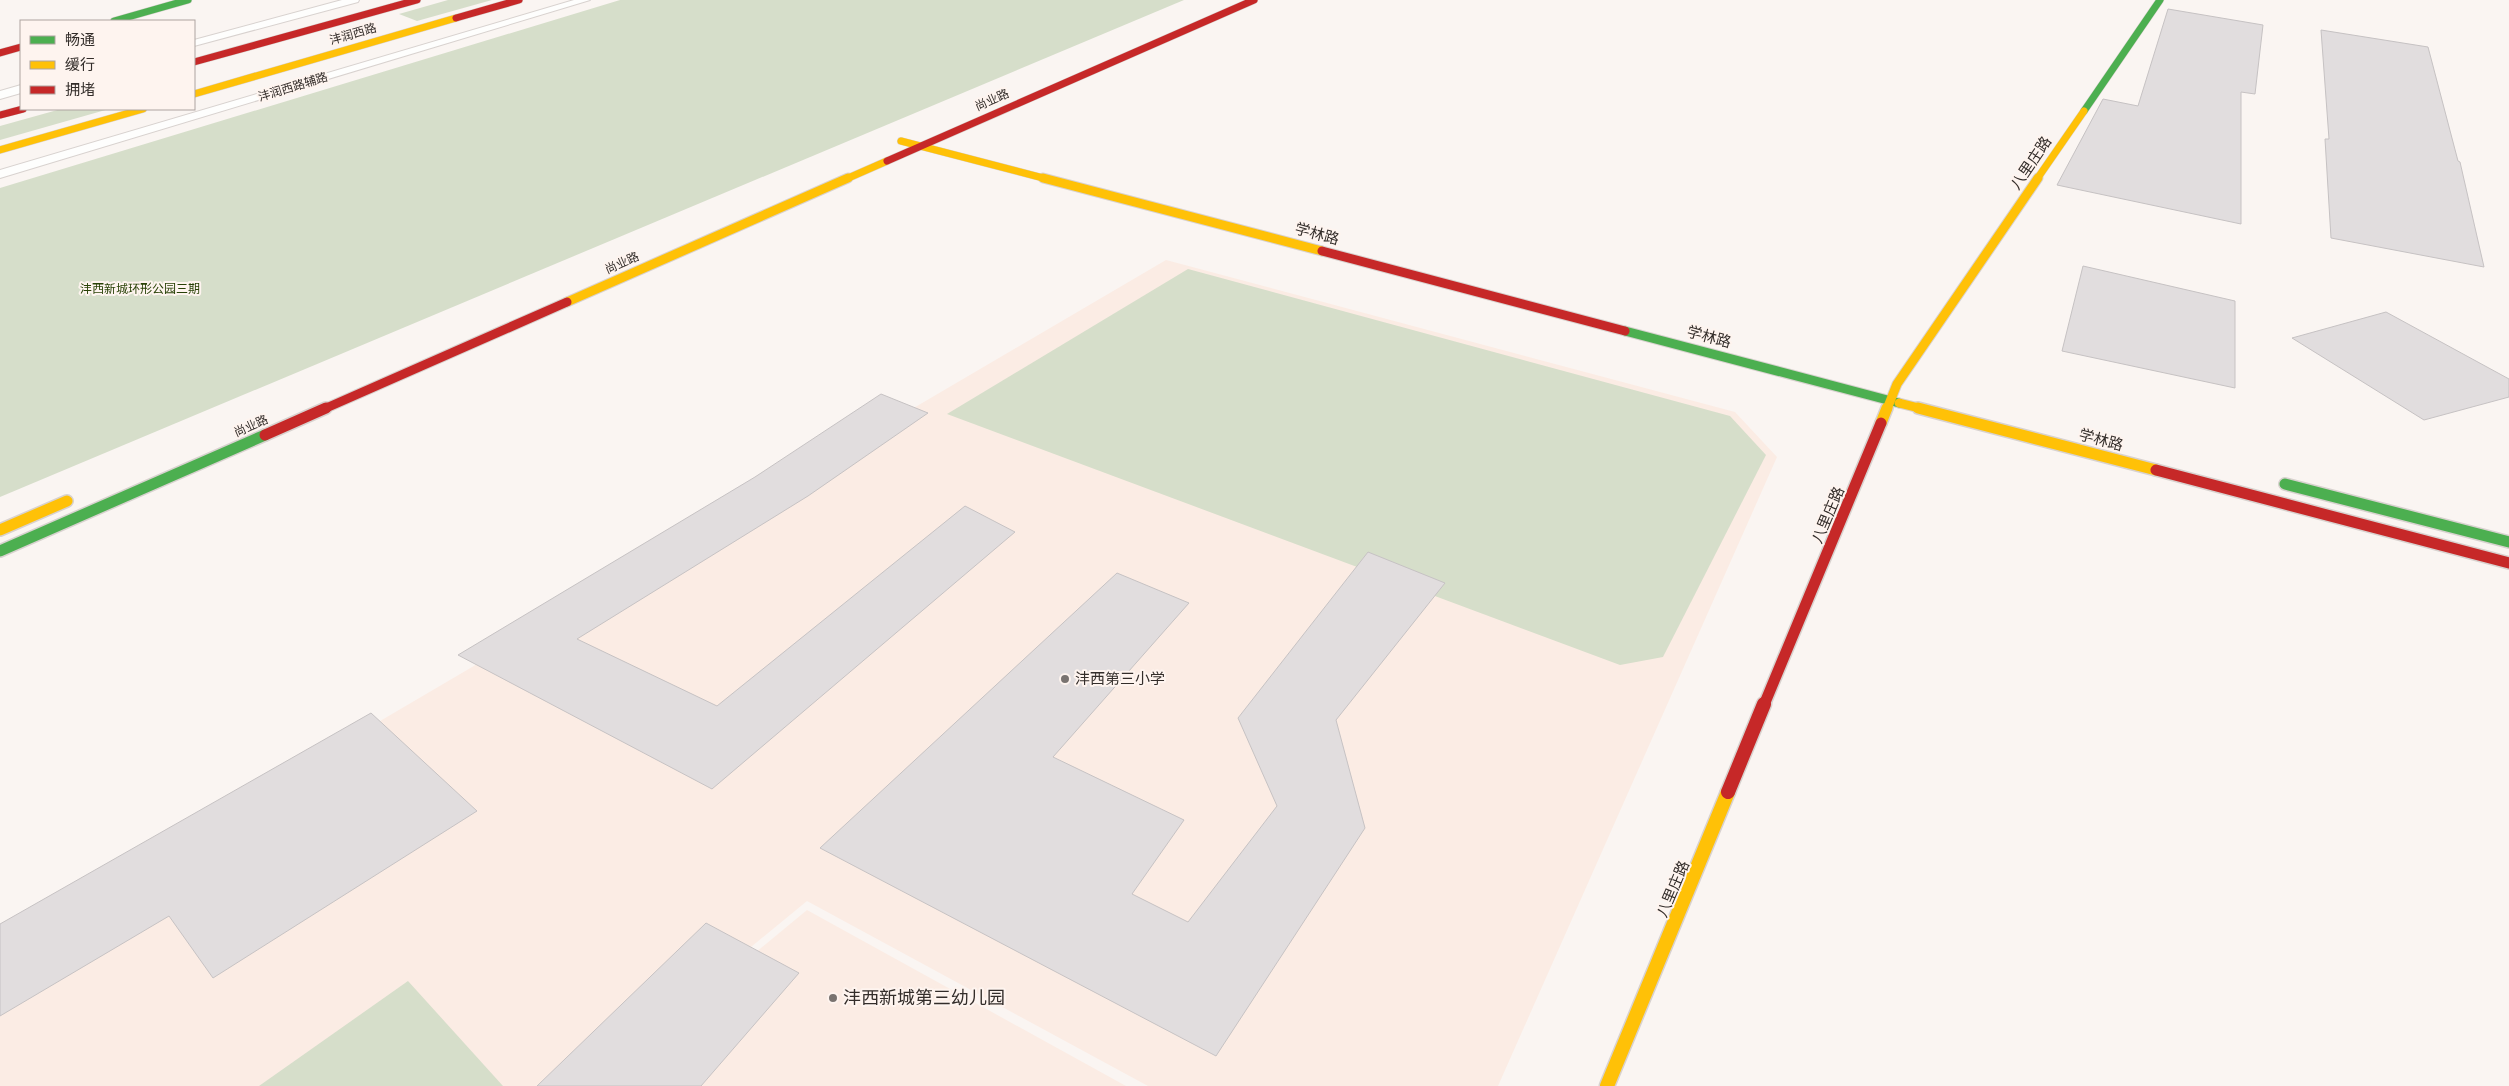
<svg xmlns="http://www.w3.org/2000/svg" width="2509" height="1086" viewBox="0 0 2509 1086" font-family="'Public Sans','Noto Sans SC',sans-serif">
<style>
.built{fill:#fbece4}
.green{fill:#d6deca}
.building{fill:#e1ddde;stroke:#c6c2c3}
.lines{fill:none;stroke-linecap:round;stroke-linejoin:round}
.lane-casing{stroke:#d8d2cf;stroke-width:2}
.fast-far2-casing{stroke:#d8d2cf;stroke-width:8}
.fast-far1-casing{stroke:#d8d2cf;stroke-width:11}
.fast-casing{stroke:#d8d2cf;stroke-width:14}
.slow-far3-casing{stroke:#d8d2cf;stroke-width:8}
.slow-far2-casing{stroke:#d8d2cf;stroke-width:11}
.slow-far1-casing{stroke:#d8d2cf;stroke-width:14}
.slow-casing{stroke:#d8d2cf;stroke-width:17}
.jam-far3-casing{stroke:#d8d2cf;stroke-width:8}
.jam-far2-casing{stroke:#d8d2cf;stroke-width:11}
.jam-far1-casing{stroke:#d8d2cf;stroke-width:14}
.jam-casing{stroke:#d8d2cf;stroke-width:17}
.lane{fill:#fefefd;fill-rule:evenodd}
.fast-far2{stroke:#4caf50;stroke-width:7}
.fast-far1{stroke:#4caf50;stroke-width:9}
.fast{stroke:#4caf50;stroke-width:11}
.slow-far3{stroke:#ffc107;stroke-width:7}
.slow-far2{stroke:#ffc107;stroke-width:9}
.slow-far1{stroke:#ffc107;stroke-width:11}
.slow{stroke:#ffc107;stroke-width:14}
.jam-far3{stroke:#c62828;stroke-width:7}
.jam-far2{stroke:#c62828;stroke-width:9}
.jam-far1{stroke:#c62828;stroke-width:11}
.jam{stroke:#c62828;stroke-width:14}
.poi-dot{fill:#797370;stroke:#fef4ef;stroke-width:2}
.labels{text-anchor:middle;stroke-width:4;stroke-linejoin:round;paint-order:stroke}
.far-street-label{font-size:12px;fill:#332d2a;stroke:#fef4ef}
.far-park-label{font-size:12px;fill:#284106;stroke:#fef4ef}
.street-label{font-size:15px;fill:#332d2a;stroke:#fef4ef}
.poi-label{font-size:15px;fill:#332d2a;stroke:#fef4ef;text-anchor:start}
.near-poi-label{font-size:18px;fill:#332d2a;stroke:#fef4ef;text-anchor:start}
</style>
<rect width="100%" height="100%" fill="#faf5f2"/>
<g class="built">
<polygon points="1166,260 1735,412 1777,457 1498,1086 1148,1086 807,901 582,1086 0,1086 0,944"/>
<polygon points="807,910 1126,1086 594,1086"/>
</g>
<g class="green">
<polygon points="448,0 492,0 417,21 399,14"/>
<polygon points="620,0 1184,0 0,497 0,188"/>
<polygon points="61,109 109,109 0,140 0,126"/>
<polygon points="1188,269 1730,416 1766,455 1663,657 1620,665 947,414"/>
<polygon points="408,981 503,1086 259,1086"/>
</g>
<g class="building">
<polygon points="2168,9 2263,25 2255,94 2241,92 2241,224 2057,185 2103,99 2138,106"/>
<polygon points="2321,30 2428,47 2458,161 2460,162 2484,267 2331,238 2325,139 2329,139"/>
<polygon points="2083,266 2235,301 2235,388 2062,351"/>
<polygon points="2386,312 2509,379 2509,397 2424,420 2292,338"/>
<polygon points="881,394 928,413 808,496 577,639 717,706 965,506 1015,532 712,789 458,655 755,477"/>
<polygon points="1368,552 1445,583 1336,720 1365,828 1216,1056 820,848 1117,573 1189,603 1053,757 1184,820 1132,894 1188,922 1277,806 1238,718"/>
<polygon points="371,713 477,811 213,978 169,916 0,1016 0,924"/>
<polygon points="706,923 799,973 701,1086 537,1086"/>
</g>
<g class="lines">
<g class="lane-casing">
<g id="lane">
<polygon points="342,0 359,0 358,2 194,46 194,40"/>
<polygon points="574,0 590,0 0,178 0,170"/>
<polygon points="21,85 21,93 0,99 0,91"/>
</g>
</g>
<g class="fast-far2-casing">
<g id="fast-far2">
<polyline points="114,21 188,0"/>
<polyline points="2084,111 2160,0"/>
</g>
</g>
<g class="fast-far1-casing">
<polyline id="fast-far1" points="1625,331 1899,403"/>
</g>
<g class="fast-casing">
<g id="fast">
<polyline points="2285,484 2509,542"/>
<polyline points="0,551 265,435"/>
</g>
</g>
<g class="slow-far3-casing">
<g id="slow-far3">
<polyline points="194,94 456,18"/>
<polyline points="901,141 1047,179"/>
<polyline points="0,150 143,109"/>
<polyline points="846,179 887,161"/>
<polyline points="2037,179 2084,111"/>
</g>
</g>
<g class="slow-far2-casing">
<g id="slow-far2">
<polyline points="1043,178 1322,251"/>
<polyline points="567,302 848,178"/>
<polyline points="1899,403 1923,409"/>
<polyline points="1887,409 1897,384 2038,178"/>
</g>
</g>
<g class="slow-far1-casing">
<g id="slow-far1">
<polyline points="1918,408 2156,470"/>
<polyline points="1881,423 1887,408"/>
<polyline points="0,530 67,501"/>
</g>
</g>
<g class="slow-casing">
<polyline id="slow" points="1607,1086 1728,792"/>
</g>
<g class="jam-far3-casing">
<g id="jam-far3">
<polyline points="456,18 519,0"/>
<polyline points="0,53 21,47"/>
<polyline points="194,62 417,0"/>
<polyline points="0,115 23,109"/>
<polyline points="887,161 1254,0"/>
</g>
</g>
<g class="jam-far2-casing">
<g id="jam-far2">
<polyline points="1322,251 1625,331"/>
<polyline points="324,409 567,302"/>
</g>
</g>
<g class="jam-far1-casing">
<g id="jam-far1">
<polyline points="265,435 326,408"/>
<polyline points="2156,470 2509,563"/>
<polyline points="1764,705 1881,423"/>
</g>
</g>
<g class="jam-casing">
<polyline id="jam" points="1728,792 1764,704"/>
</g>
<use href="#lane" class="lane"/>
<use href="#fast-far2" class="fast-far2"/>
<use href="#fast-far1" class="fast-far1"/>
<use href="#fast" class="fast"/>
<use href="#slow-far3" class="slow-far3"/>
<use href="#slow-far2" class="slow-far2"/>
<use href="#slow-far1" class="slow-far1"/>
<use href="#slow" class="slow"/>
<use href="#jam-far3" class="jam-far3"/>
<use href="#jam-far2" class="jam-far2"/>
<use href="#jam-far1" class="jam-far1"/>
<use href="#jam" class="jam"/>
</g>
<g class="poi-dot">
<circle cx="1065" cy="679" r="5"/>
<circle cx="833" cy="998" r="5"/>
</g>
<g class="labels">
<g class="far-street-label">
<text transform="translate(353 34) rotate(-16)" y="4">沣润西路</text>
<text transform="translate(293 87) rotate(-17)" y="4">沣润西路辅路</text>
<text transform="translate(992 100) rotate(-24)" y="4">尚业路</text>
<text transform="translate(622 263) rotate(-24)" y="4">尚业路</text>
<text transform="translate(251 426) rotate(-24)" y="4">尚业路</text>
</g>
<g class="far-park-label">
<text x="140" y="293">沣西新城环形公园三期</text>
</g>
<g class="street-label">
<text transform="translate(2031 163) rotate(-56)" y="5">八里庄路</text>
<text transform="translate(1317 234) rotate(15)" y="5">学林路</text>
<text transform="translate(1709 337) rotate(15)" y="5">学林路</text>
<text transform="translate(2101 440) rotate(15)" y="5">学林路</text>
<text transform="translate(1828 515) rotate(-67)" y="5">八里庄路</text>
<text transform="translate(1673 889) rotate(-67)" y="5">八里庄路</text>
</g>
<g class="poi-label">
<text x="1075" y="684">沣西第三小学</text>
</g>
<g class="near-poi-label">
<text x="843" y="1004">沣西新城第三幼儿园</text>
</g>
</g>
<rect x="20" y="20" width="175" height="90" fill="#fef4ef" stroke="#ada4a0"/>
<rect x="30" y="36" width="25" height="8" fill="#4caf50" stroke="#ada4a0"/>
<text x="65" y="45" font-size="15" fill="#332d2a">畅通</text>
<rect x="30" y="61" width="25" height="8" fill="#ffc107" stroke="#ada4a0"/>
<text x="65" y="70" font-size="15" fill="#332d2a">缓行</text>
<rect x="30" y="86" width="25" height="8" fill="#c62828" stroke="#ada4a0"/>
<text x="65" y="95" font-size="15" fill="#332d2a">拥堵</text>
</svg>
